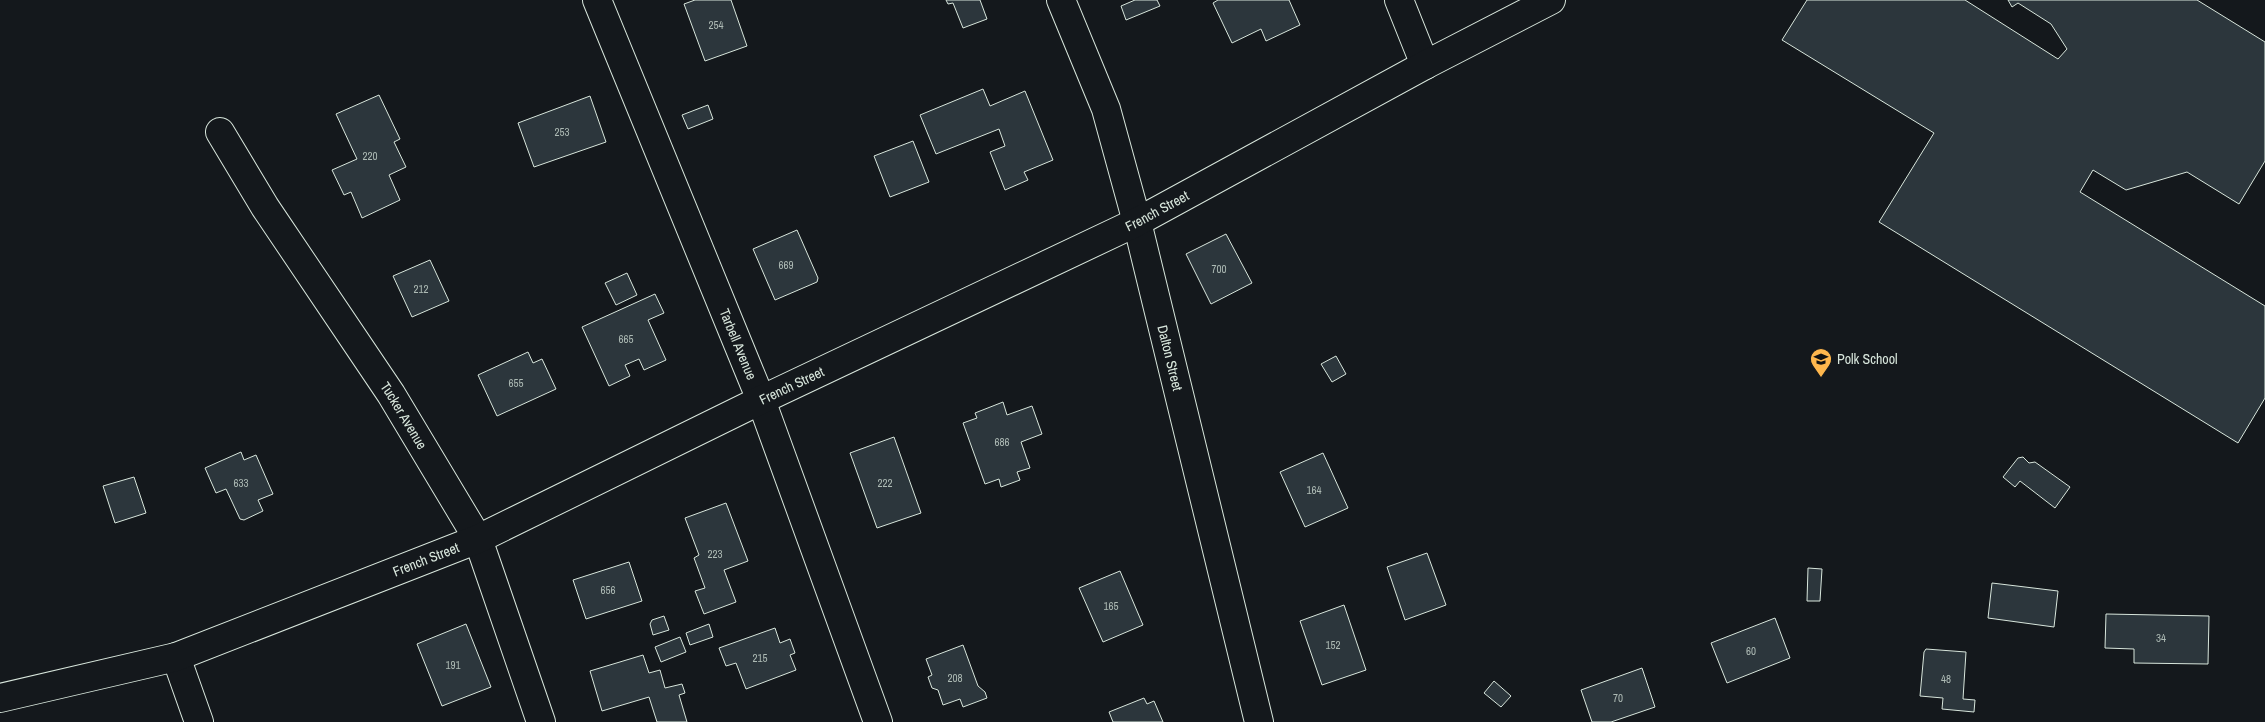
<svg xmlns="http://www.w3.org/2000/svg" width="2265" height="722" viewBox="0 0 2265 722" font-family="'Archivo Narrow',sans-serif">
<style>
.building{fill:#2c363c;stroke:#d8e6dc}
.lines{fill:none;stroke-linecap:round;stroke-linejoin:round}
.minor-casing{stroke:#d8e6dc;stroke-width:30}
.tertiary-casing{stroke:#d8e6dc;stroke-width:30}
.minor{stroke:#14181c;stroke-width:28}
.tertiary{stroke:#14181c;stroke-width:28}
.labels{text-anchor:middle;stroke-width:4;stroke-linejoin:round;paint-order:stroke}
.number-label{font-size:11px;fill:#adbab4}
.street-label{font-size:14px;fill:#d8e6dc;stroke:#14181c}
.poi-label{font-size:14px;fill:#d8e6dc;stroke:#14181c;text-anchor:start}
</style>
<rect width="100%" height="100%" fill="#14181c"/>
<g class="building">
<polygon points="695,0 731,0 747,46 705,61 684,4"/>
<polygon points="946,0 980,0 987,19 963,28 953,3 948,4"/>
<polygon points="1135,0 1157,0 1160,6 1126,20 1121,6"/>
<polygon points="1218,0 1289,0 1300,25 1266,41 1261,29 1232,43 1213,3"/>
<polygon points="1807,0 1965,0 2058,59 2067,49 2051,24 2018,3 2012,7 2008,0 2197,0 2265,42 2265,161 2239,204 2187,172 2126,190 2093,170 2080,192 2265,306 2265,398 2238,443 1879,222 1934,133 1782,40"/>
<polygon points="983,89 990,106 1025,91 1053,160 1024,172 1028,180 1005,190 990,152 1005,146 999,129 936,154 920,115"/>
<polygon points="379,95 400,139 394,142 406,167 389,175 400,200 362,218 351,192 344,195 332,170 357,159 336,114"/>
<polygon points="590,96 606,142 534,167 518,123"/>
<polygon points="708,105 713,119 688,129 682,115"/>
<polygon points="913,141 929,182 890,197 874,156"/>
<polygon points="797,230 818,278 817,282 775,300 753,249"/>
<polygon points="1226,234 1252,283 1211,304 1186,254"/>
<polygon points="430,260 449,301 412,317 393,276"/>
<polygon points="627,273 637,295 616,305 605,283"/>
<polygon points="655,294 664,313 648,320 666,360 644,370 639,359 625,365 630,376 609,386 582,327"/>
<polygon points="528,352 533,363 542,359 556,389 497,416 478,375"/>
<polygon points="1336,356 1346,374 1332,382 1321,364"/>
<polygon points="1003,402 1007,415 1032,406 1042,434 1021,442 1030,468 1017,472 1020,480 1001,487 999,479 985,484 963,423 977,418 975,413"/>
<polygon points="894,437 921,513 877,528 850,453"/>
<polygon points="241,452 244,460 256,455 273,494 258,500 263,511 244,520 240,519 226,489 216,493 205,468"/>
<polygon points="1323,453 1348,508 1305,527 1280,472"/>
<polygon points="2023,457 2029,463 2035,462 2070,487 2055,508 2020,481 2015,487 2003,477 2018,458"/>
<polygon points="134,477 146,513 115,523 103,486"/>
<polygon points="726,503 748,561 724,570 736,602 704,614 695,591 705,588 694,558 699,555 685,518"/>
<polygon points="1427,553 1446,605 1405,620 1387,567"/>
<polygon points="629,562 642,601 586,619 573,580"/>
<polygon points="1808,568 1822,569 1820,601 1807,601"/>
<polygon points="1120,571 1143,625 1103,642 1079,588"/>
<polygon points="1992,583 2058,591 2054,627 1988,618"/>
<polygon points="1344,605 1366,670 1322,685 1300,621"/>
<polygon points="2106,614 2209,616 2208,664 2134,663 2134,649 2105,648"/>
<polygon points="664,616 669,630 653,635 650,624 652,620"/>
<polygon points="1775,618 1790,658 1727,683 1711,643"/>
<polygon points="466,624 491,687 442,706 417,644"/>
<polygon points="709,624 713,637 690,645 686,633"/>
<polygon points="775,628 780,643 790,639 795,653 790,655 796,670 746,689 736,663 726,666 719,648"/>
<polygon points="680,637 686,652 661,662 655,647"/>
<polygon points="963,645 978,686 985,692 987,698 963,707 960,699 943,705 938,690 932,688 928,677 932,675 926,659"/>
<polygon points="1926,649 1966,652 1963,699 1975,700 1974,712 1942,709 1943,698 1920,696 1924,652"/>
<polygon points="643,655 649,673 660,670 665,688 682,684 685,693 679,695 687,722 657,722 649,697 602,711 590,671"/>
<polygon points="1642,668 1655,707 1611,722 1592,722 1581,690"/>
<polygon points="1494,681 1511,696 1501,707 1484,693"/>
<polygon points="1144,698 1147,704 1154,701 1163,722 1113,722 1109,712"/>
</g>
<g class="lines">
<g class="minor-casing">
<g id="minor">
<path id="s1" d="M597 0 761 400 878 722"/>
<path id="s2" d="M1061 0 1106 109 1137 222 1259 722"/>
<polyline points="1399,0 1425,65"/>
<path id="s3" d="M220 132 265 207 391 394 478 539 541 722"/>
<polyline points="176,657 199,722"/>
</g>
</g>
<g class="tertiary-casing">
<g id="tertiary">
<path id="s4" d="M0 698 176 657 478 539 761 400 1137 222 1425 65 1551 0"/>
</g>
</g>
<use href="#minor" class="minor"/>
<use href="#tertiary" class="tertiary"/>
</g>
<defs>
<g id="school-pin" transform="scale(1.125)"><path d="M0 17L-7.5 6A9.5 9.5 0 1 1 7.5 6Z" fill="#ffb74d" stroke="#14181c"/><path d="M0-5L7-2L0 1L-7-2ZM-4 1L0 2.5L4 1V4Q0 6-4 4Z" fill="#111"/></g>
</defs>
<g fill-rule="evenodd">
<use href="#school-pin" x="1821" y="359"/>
</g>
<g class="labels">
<g class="number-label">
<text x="716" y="29">254</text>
<text x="562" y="136">253</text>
<text x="370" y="160">220</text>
<text x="786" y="269">669</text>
<text x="1219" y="273">700</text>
<text x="421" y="293">212</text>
<text x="626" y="343">665</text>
<text x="516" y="387">655</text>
<text x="1002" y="446">686</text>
<text x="241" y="487">633</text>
<text x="885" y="487">222</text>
<text x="1314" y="494">164</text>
<text x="715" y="558">223</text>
<text x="608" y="594">656</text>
<text x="1111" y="610">165</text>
<text x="2161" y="642">34</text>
<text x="1333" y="649">152</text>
<text x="1751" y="655">60</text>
<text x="760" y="662">215</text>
<text x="453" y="669">191</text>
<text x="955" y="682">208</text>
<text x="1946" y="683">48</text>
<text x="1618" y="702">70</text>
</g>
<g class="street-label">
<text dy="5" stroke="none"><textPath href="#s4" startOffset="1259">French Street</textPath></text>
<text dy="5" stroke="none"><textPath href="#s1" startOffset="372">Tarbell Avenue</textPath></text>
<text dy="5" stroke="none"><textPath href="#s2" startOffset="375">Dalton Street</textPath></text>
<text dy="5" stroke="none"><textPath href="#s4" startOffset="854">French Street</textPath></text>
<text dy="5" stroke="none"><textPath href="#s3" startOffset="338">Tucker Avenue</textPath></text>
<text dy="5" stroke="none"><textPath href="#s4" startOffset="449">French Street</textPath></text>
</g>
<g class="poi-label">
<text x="1837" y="364">Polk School</text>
</g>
</g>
</svg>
